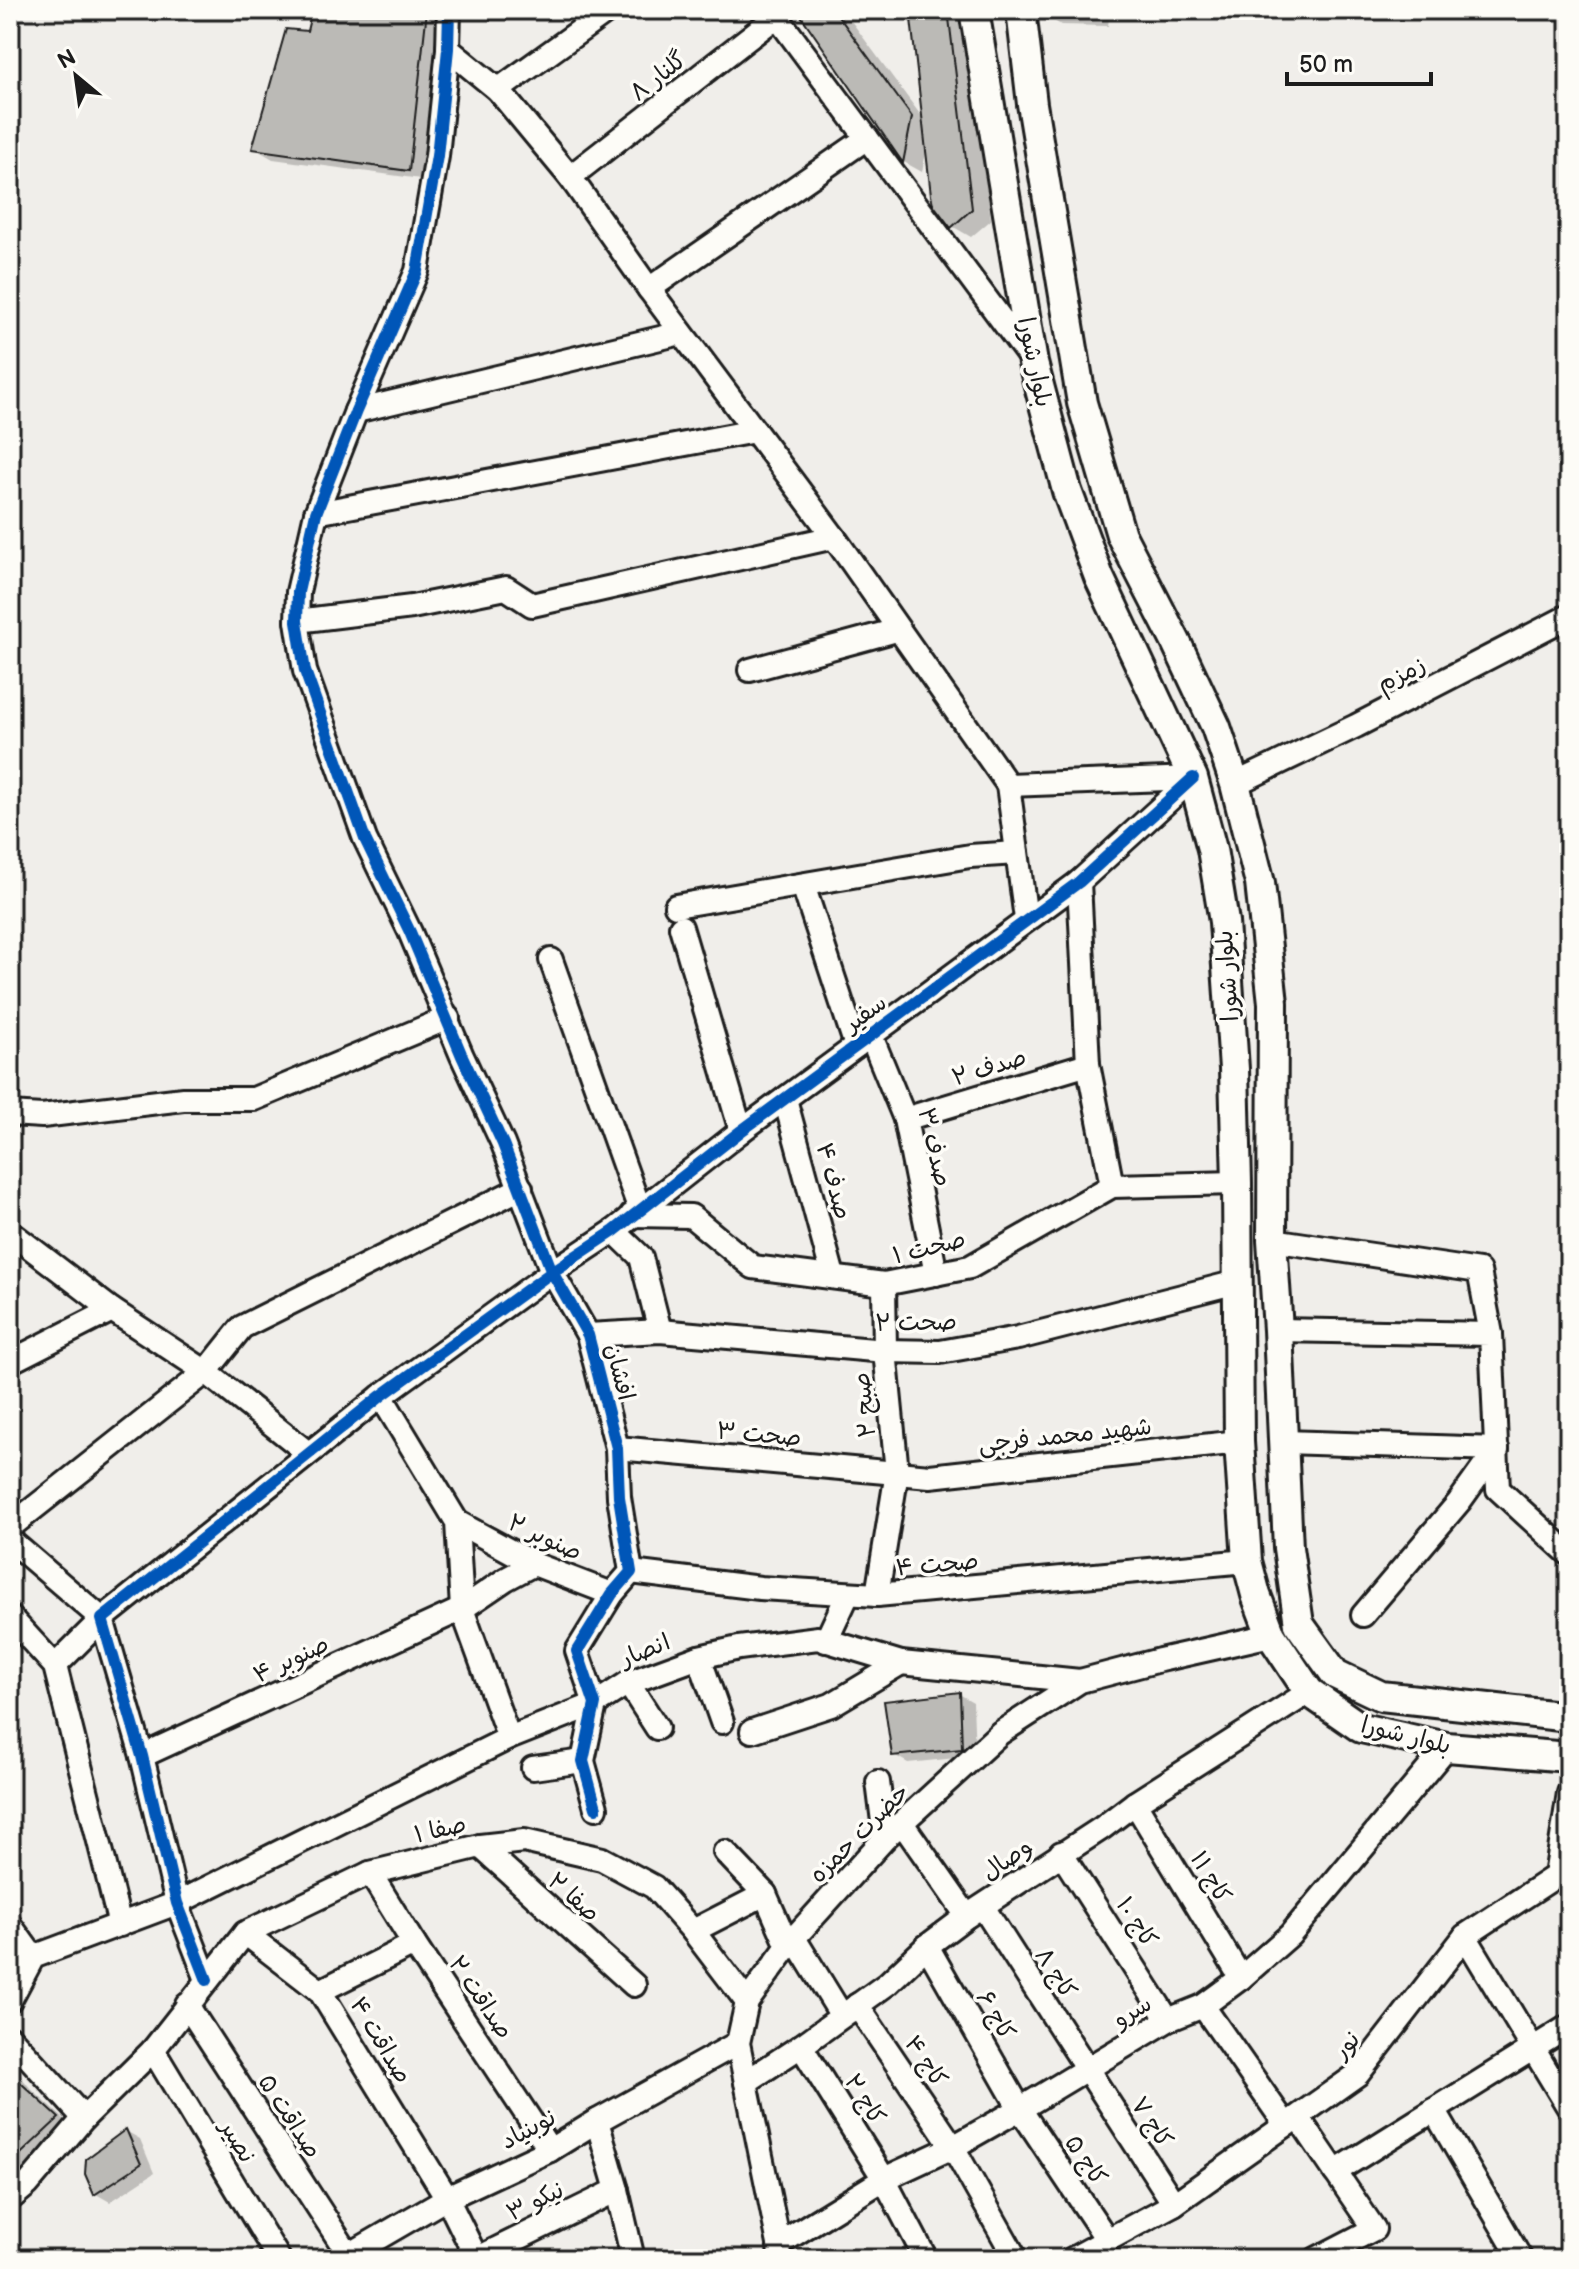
<svg xmlns="http://www.w3.org/2000/svg" width="1579" height="2269" viewBox="0 0 1579 2269" font-family="'Balsamiq Sans','Playpen Sans Arabic',sans-serif">
<style>
.shadow{fill:#0003}
.building{fill:#bbbab6;stroke:#1c1c1c;stroke-width:2}
.lines{fill:none;stroke-linecap:round;stroke-linejoin:round}
.minor-casing{stroke:#1c1c1c;stroke-width:28}
.major-casing{stroke:#1c1c1c;stroke-width:34}
.minor{stroke:#fdfcf7;stroke-width:22}
.major{stroke:#fdfcf7;stroke-width:28}
.cycleway-casing{stroke:#fdfcf7;stroke-width:17}
.cycleway{stroke:#0057b8;stroke-width:12}
.labels{text-anchor:middle;stroke-width:7;stroke-linejoin:round;paint-order:stroke}
.street-label{font-size:24px;fill:#1c1c1c;stroke:#fdfcf7}
</style>
<rect width="100%" height="100%" fill="#f0eeea"/>
<filter id="ink" filterUnits="userSpaceOnUse"><feTurbulence type="fractalNoise" baseFrequency=".0125" numOctaves="2"/><feDisplacementMap in="SourceGraphic" scale="16" xChannelSelector="R" yChannelSelector="G"/><feConvolveMatrix kernelMatrix="1 2 1 2 8 2 1 2 1" color-interpolation-filters="sRGB"/></filter>
<g filter="url(#ink)">
<g class="shadow">
<polygon points="314,10 447,10 428,180 273,159 254,148 308,33"/>
<polygon points="800,10 843,10 925,121 912,10 965,10 991,220 971,237 952,226 927,148 922,172 904,162"/>
<polygon points="1041,10 1110,10 1108,26 1061,25 1042,14"/>
<polygon points="959,1694 973,1702 975,1756 908,1763 894,1755"/>
<polygon points="10,2063 31,2089 75,2129 10,2189"/>
<polygon points="126,2131 140,2139 154,2173 110,2202 96,2194 87,2174"/>
</g>
<g class="building">
<polygon points="312,10 427,10 409,171 252,149 286,29 307,31"/>
<polygon points="797,10 834,10 912,117 903,163"/>
<polygon points="910,10 948,10 972,209 951,228 933,204 931,195"/>
<polygon points="960,1692 962,1749 892,1756 884,1701"/>
<polygon points="10,2073 59,2118 10,2164"/>
<polygon points="126,2129 141,2164 94,2195 85,2174 86,2159"/>
</g>
<g class="lines">
<g class="minor-casing">
<g id="minor">
<polyline points="449,10 448,49 437,156 417,271 356,411 316,513 298,592 297,621 305,671 365,839 410,932 462,1056 503,1144 552,1272 588,1335 617,1448 619,1497 631,1572 612,1594 577,1651 595,1704 583,1761 596,1808"/>
<polyline points="772,10 1033,362"/>
<polyline points="448,49 498,90 570,177 649,289 834,537 1008,785 1193,778"/>
<polyline points="498,90 609,10"/>
<polyline points="570,177 777,16"/>
<polyline points="649,289 867,138"/>
<polyline points="356,411 681,333"/>
<polyline points="316,513 755,431"/>
<polyline points="297,621 412,607 506,588 532,605 834,537"/>
<polyline points="750,670 897,630"/>
<polyline points="1235,784 1356,726 1569,616"/>
<polyline points="1008,785 1026,919"/>
<polyline points="1079,882 1088,1064 1112,1186"/>
<polyline points="803,885 856,1046"/>
<polyline points="676,906 970,856 1017,853"/>
<polyline points="681,927 741,1131"/>
<polyline points="551,960 640,1210"/>
<polyline points="871,1036 905,1119 936,1274"/>
<polyline points="785,1099 833,1276"/>
<polyline points="10,1114 42,1116 183,1099 254,1099 448,1018"/>
<polyline points="905,1119 1088,1064"/>
<polyline points="632,1215 691,1216 753,1267 884,1284 970,1267 1112,1186 1237,1183"/>
<polyline points="614,1231 641,1257 660,1331"/>
<polyline points="10,1232 112,1310"/>
<polyline points="1272,1240 1479,1271 1491,1334"/>
<polyline points="1278,1330 1491,1334 1498,1489 1569,1554"/>
<polyline points="588,1335 660,1331 885,1351 940,1352 1018,1338 1237,1282"/>
<polyline points="10,1362 112,1310 206,1372 10,1527"/>
<polyline points="381,1396 457,1522 462,1609 509,1738"/>
<polyline points="1284,1442 1497,1449"/>
<polyline points="617,1448 930,1476 1239,1442"/>
<polyline points="308,1453 206,1372 242,1327 521,1188"/>
<polyline points="457,1522 534,1564 612,1594"/>
<polyline points="10,1540 102,1619 55,1666"/>
<polyline points="631,1572 760,1588 877,1595 1247,1561"/>
<polyline points="877,1595 897,1472 885,1351 884,1284"/>
<polyline points="1363,1615 1459,1502 1497,1449"/>
<polyline points="10,1617 55,1666 120,1925"/>
<polyline points="826,1641 848,1594"/>
<polyline points="699,1657 722,1722"/>
<polyline points="628,1683 657,1728"/>
<polyline points="752,1731 831,1705 901,1663"/>
<polyline points="142,1756 462,1609 506,1579 534,1564"/>
<polyline points="533,1768 583,1761"/>
<polyline points="878,1782 885,1838"/>
<polyline points="1135,1803 1241,1978"/>
<polyline points="902,1823 967,1916"/>
<polyline points="480,1846 634,1985"/>
<polyline points="725,1852 765,1894 788,1946"/>
<polyline points="1061,1853 1168,2020"/>
<polyline points="370,1873 414,1944 550,2150"/>
<polyline points="983,1907 1174,2204"/>
<polyline points="10,1925 33,1957"/>
<polyline points="693,1931 765,1894"/>
<polyline points="245,1933 320,1991 447,2198 477,2259"/>
<polyline points="1465,1936 1569,2108"/>
<polyline points="794,1938 842,2016"/>
<polyline points="927,1946 1020,2109 1108,2241"/>
<polyline points="207,1980 177,1903 142,1756 102,1619 381,1396 552,1272 614,1231 741,1131 1079,882 1193,778"/>
<polyline points="320,1991 414,1944"/>
<polyline points="10,2000 33,1957 177,1903 509,1738 595,1704 628,1683 699,1657 739,1648 818,1638 901,1663 1080,1681"/>
<polyline points="187,2005 349,2255"/>
<polyline points="857,2005 953,2147 1016,2259"/>
<polyline points="1203,2006 1286,2125"/>
<polyline points="10,2037 84,2118"/>
<polyline points="801,2046 884,2179 926,2259"/>
<polyline points="153,2050 279,2259"/>
<polyline points="746,2082 801,2046 887,1984 927,1946 967,1916 1102,1828 1135,1803 1309,1692"/>
<polyline points="1434,2110 1521,2259"/>
<polyline points="1298,2117 1374,2229 1316,2259"/>
<polyline points="597,2121 617,2190 633,2259"/>
<polyline points="1335,2172 1569,2026"/>
<polyline points="10,2199 28,2184 84,2118 153,2050 245,1933 370,1873 480,1846 524,1841 602,1859 654,1887 693,1931 747,2002"/>
<polyline points="779,2244 884,2179 953,2147 1020,2109 1168,2020 1203,2006 1241,1978 1290,1935 1447,1747"/>
<polyline points="342,2259 447,2198 550,2150 597,2121 738,2043"/>
<polyline points="476,2259 617,2190"/>
<polyline points="780,2259 779,2244 738,2043 747,2002 794,1938 885,1838 1000,1733 1080,1681 1160,1660 1271,1635"/>
<polyline points="1072,2259 1174,2204 1358,2074 1465,1936 1556,1876 1569,1793"/>
</g>
</g>
<g class="major-casing">
<g id="major">
<polyline points="974,10 1033,363 1067,491 1099,577 1193,778 1212,849 1224,922 1234,1069 1237,1183 1239,1442 1247,1561 1256,1595 1271,1635 1309,1692 1361,1728 1447,1747 1569,1757"/>
<polyline points="1021,10 1032,104 1082,403 1121,535 1176,642 1216,727 1235,784 1260,883 1273,1003 1272,1240 1278,1330 1288,1548 1299,1624 1335,1674 1381,1696 1569,1717"/>
</g>
</g>
<use href="#minor" class="minor"/>
<use href="#major" class="major"/>
<g class="cycleway-casing">
<g id="cycleway">
<polyline points="449,10 448,49 437,156 417,271 356,411 316,513 298,592 297,621 305,671 365,839 410,932 462,1056 503,1144 552,1272 588,1335 617,1448 619,1497 631,1572 612,1594 577,1651 595,1704 583,1761 596,1808"/>
<polyline points="207,1980 177,1903 142,1756 102,1619 381,1396 552,1272 614,1231 741,1131 1079,882 1193,778"/>
</g>
</g>
<use href="#cycleway" class="cycleway"/>
</g>
</g>
<g class="labels">
<g class="street-label">
<text transform="translate(658 76) rotate(-38)" y="8">گلنار ۸</text>
<text transform="translate(1035 362) rotate(78)" y="8">بلوار شورا</text>
<text transform="translate(1401 674) rotate(-27)" y="8">زمزم</text>
<text transform="translate(1227 976) rotate(-94)" y="8">بلوار شورا</text>
<text transform="translate(865 1013) rotate(-36)" y="8">سفیر</text>
<text transform="translate(989 1067) rotate(-17)" y="8">صدف ۲</text>
<text transform="translate(935 1147) rotate(77)" y="8">صدف ۳</text>
<text transform="translate(834 1181) rotate(75)" y="8">صدف ۴</text>
<text transform="translate(929 1247) rotate(-14)" y="8">صحت ۱</text>
<text transform="translate(916 1322) rotate(-1)" y="8">صحت ۲</text>
<text transform="translate(620 1372) rotate(76)" y="8">افشان</text>
<text transform="translate(864 1405) rotate(-96)" y="8">صبح ۲</text>
<text transform="translate(759 1434) rotate(5)" y="8">صحت ۳</text>
<text transform="translate(1065 1435) rotate(-6)" y="8">شهید محمد فرجی</text>
<text transform="translate(545 1537) rotate(25)" y="8">صنوبر ۲</text>
<text transform="translate(937 1564) rotate(-5)" y="8">صحت ۴</text>
<text transform="translate(645 1650) rotate(-22)" y="8">انصار</text>
<text transform="translate(291 1659) rotate(-25)" y="8">صنوبر ۴</text>
<text transform="translate(1406 1735) rotate(14)" y="8">بلوار شورا</text>
<text transform="translate(440 1829) rotate(-13)" y="8">صفا ۱</text>
<text transform="translate(859 1833) rotate(-45)" y="8">حضرت حمزه</text>
<text transform="translate(1007 1859) rotate(-35)" y="8">وصال</text>
<text transform="translate(1211 1877) rotate(59)" y="8">کاج ۱۱</text>
<text transform="translate(574 1897) rotate(42)" y="8">صفا ۲</text>
<text transform="translate(1137 1922) rotate(57)" y="8">کاج ۱۰</text>
<text transform="translate(1056 1973) rotate(57)" y="8">کاج ۸</text>
<text transform="translate(481 1997) rotate(56)" y="8">صداقت ۲</text>
<text transform="translate(1132 2011) rotate(-30)" y="8">سرو</text>
<text transform="translate(996 2015) rotate(60)" y="8">کاج ۶</text>
<text transform="translate(381 2040) rotate(59)" y="8">صداقت ۴</text>
<text transform="translate(1346 2045) rotate(-48)" y="8">نور</text>
<text transform="translate(926 2061) rotate(56)" y="8">کاج ۴</text>
<text transform="translate(865 2099) rotate(58)" y="8">کاج ۲</text>
<text transform="translate(290 2116) rotate(57)" y="8">صداقت ۵</text>
<text transform="translate(1152 2122) rotate(57)" y="8">کاج ۷</text>
<text transform="translate(528 2129) rotate(-28)" y="8">نوبنیاد</text>
<text transform="translate(238 2141) rotate(59)" y="8">نصیر</text>
<text transform="translate(1086 2160) rotate(56)" y="8">کاج ۵</text>
<text transform="translate(535 2201) rotate(-26)" y="8">نیکو ۳</text>
</g>
</g>
<rect width="1579" height="2269" fill="none" stroke="#fdfcf7" stroke-width="40"/>
<rect x="20" y="20" width="1539" height="2229" fill="none" stroke="#1c1c1c" stroke-width="3" filter="url(#ink)"/>
<g transform="translate(76 76) rotate(331)" stroke="#fdfcf7" stroke-width="6" paint-order="stroke">
<path d="M0-6L14 30L0 20L-14 30Z" fill="#1c1c1c"/>
<text y="-12" font-size="22" font-weight="bold" text-anchor="middle" fill="#1c1c1c">N</text>
</g>
<path d="M1287 72v12h144v-12" fill="none" stroke="#1c1c1c" stroke-width="4"/>
<text x="1299" y="72" font-size="24" fill="#1c1c1c" stroke="#fdfcf7" stroke-width="6" paint-order="stroke">50 m</text>
</svg>
